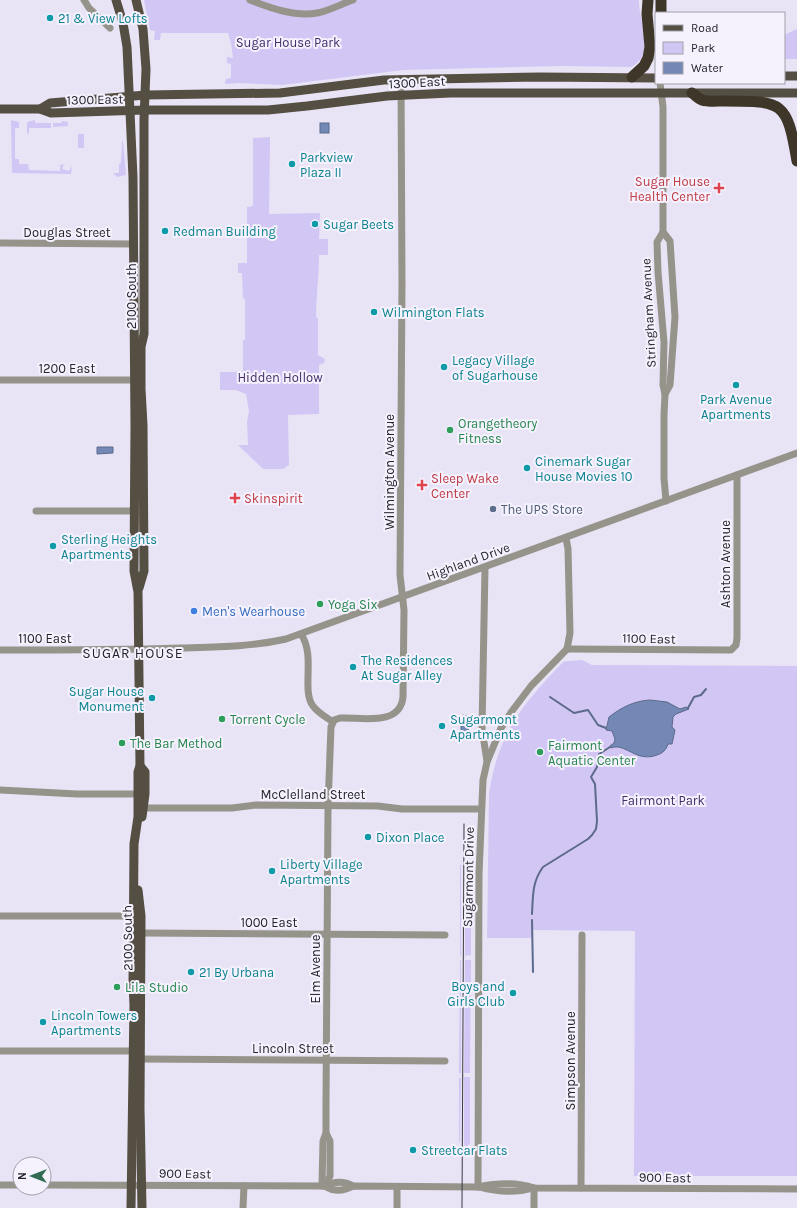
<svg xmlns="http://www.w3.org/2000/svg" width="797" height="1208" viewBox="0 0 797 1208" font-family="Karla,sans-serif">
<style>
.green{fill:#d2c6f4}
.water{fill:#7388b4;stroke:#5c6a8b}
.lines{fill:none;stroke-linecap:round;stroke-linejoin:round}
.stream{stroke:#5c6a8b;stroke-width:2}
.minor{stroke:#96938b;stroke-width:7}
.major{stroke:#554e42;stroke-width:9}
.highway{stroke:#3e3729;stroke-width:11}
.tram{stroke:#3b3a41;stroke-width:1}
.culture-dot{fill:#0f9aa8;stroke:#f5f2fe;stroke-width:1.5}
.health-dot{fill:#e0444e;stroke:#f5f2fe;stroke-width:1.5}
.leisure-dot{fill:#2e9e5b;stroke:#f5f2fe;stroke-width:1.5}
.service-dot{fill:#5c6f8a;stroke:#f5f2fe;stroke-width:1.5}
.shop-dot{fill:#3f7fe0;stroke:#f5f2fe;stroke-width:1.5}
.labels{text-anchor:middle;stroke-width:4;stroke-linejoin:round;paint-order:stroke}
.culture-label{font-size:13px;fill:#0d838f;stroke:#f5f2fe;text-anchor:start}
.park-label{font-size:13px;fill:#432d69;stroke:#f5f2fe}
.street-label{font-size:13px;fill:#25242a;stroke:#f5f2fe}
.health-label{font-size:13px;fill:#be3a42;stroke:#f5f2fe;text-anchor:start}
.leisure-label{font-size:13px;fill:#27864d;stroke:#f5f2fe;text-anchor:start}
.service-label{font-size:13px;fill:#4e5e75;stroke:#f5f2fe;text-anchor:start}
.shop-label{font-size:13px;fill:#366cbe;stroke:#f5f2fe;text-anchor:start}
.neighbourhood-label{font-size:14px;letter-spacing:1px;fill:#25242a;stroke:#f5f2fe}
</style>
<rect width="100%" height="100%" fill="#e8e4f6"/>
<g class="green">
<path d="M144 0H639C638 21 658 54 631 67L561 66 403 70 282 85 238 83 225 84 226 79 231 78V64L227 63V57L233 58 231 43 228 33H161L160 40H154L155 31 150 30Z"/>
<polygon points="797,29 797,59 784,59 784,35"/>
<polygon points="11,120 19,122 19,128 15,128 15,159 19,159 19,164 28,164 29,170 60,171 60,165 64,164 62,169 69,171 72,166 71,174 13,173 12,172"/>
<polygon points="35,120 35,123 51,123 51,128 29,128 29,134 27,133 27,122"/>
<polygon points="62,121 68,122 68,126 53,127 53,123 62,123"/>
<rect x="78" y="134" width="6" height="14"/>
<path d="M270 137 269 214 320 213 319 239H328V255H319C319 276 316 297 316 318H318V355L325 359 324 363 319 365V414L288 415 289 465 283 469H263L238 445H248L247 422 249 411 246 394 236 390H220V372H241L243 370V340H245V299L243 298 242 273H238V263H247V207L253 206V138Z"/>
<polygon points="122,141 123,141 126,175 117,177 113,173 119,173 119,164 121,163"/>
<path d="M582 660 592 665 797 666V1176H634L635 931 532 930V938H487L489 794C498 733 522 705 563 662L567 661Z"/>
<polygon points="470,863 471,863 471,955 465,956 465,918"/>
<rect x="460" y="865" width="1" height="91"/>
<polygon points="460,960 461,960 461,1073 459,1073"/>
<polygon points="465,960 471,960 470,1073 464,1073"/>
<polygon points="464,1077 470,1077 470,1144 468,1145 468,1148 465,1148 464,1142"/>
<polygon points="459,1078 461,1078 460,1142 459,1142"/>
</g>
<g class="water">
<rect x="320" y="123" width="9" height="10"/>
<polygon points="97,447 113,447 113,453 97,454"/>
<path d="M650 700 667 702 680 709 686 707 689 709 676 714 673 717 672 727 675 730 672 744H668C666 750 663 753 657 755 636 763 625 742 611 748L610 746 614 743 615 739 612 731 606 730 609 717C622 707 634 701 650 700Z"/>
<polygon points="463,715 469,717 468,732 461,731 461,718 463,718"/>
</g>
<g class="lines">
<g class="stream">
<polyline points="550,697 574,713 588,710 598,725 606,728"/>
<polyline points="688,708 694,697 701,695 706,689"/>
<path d="M532 914C533 896 532 882 543 867L588 839 592 835 596 829 597 821 595 784 591 777 597 767 599 754 610 747"/>
<polyline points="532,920 533,972"/>
</g>
<g class="minor">
<polyline points="84,0 89,8 110,28"/>
<path d="M250 0C270 8 295 17 317 13 329 11 341 4 353 0"/>
<polyline points="660,83 663,107 663,232 657,242 658,272 664,342 663,385 665,394 664,415 664,478 666,501"/>
<polyline points="663,232 670,241 675,317 670,385 665,394"/>
<polyline points="0,243 133,244"/>
<polyline points="0,380 134,380"/>
<polyline points="36,511 134,511"/>
<polyline points="485,568 482,729 487,761"/>
<path d="M301 634C316 656 301 690 313 706 318 713 326 717 333 722"/>
<polyline points="567,649 731,650 736,645 737,638 737,475"/>
<path d="M0 650C60 650 120 650 180 648 215 647 251 647 286 639L797 453"/>
<polyline points="0,790 77,794 138,794"/>
<polyline points="144,808 232,808 256,805 378,806 402,809 481,809"/>
<polyline points="0,916 133,916"/>
<polyline points="141,933 445,935"/>
<polyline points="0,1051 134,1051"/>
<polyline points="141,1059 445,1061"/>
<polyline points="0,1185 20,1185"/>
<path d="M44 1185 325 1186C335 1181 344 1181 353 1186"/>
<polyline points="322,1186 323,1141 326,1133"/>
<path d="M325 1186 330 1176V1141L326 1133V1103L328 806 331 727 334 720 340 718C361 717 400 727 403 697L404 610 400 575 402 284 401 79"/>
<path d="M325 1186C334 1192 344 1191 353 1186L478 1187C497 1183 516 1182 534 1188L797 1189"/>
<polyline points="397,1187 397,1208"/>
<polyline points="478,1187 479,874 483,780 487,762 492,750 501,728 512,711 531,686 567,649 570,633 568,549 566,538"/>
<path d="M479 1187C497 1192 516 1193 533 1188"/>
<polyline points="581,1188 582,935"/>
<polyline points="243,1208 244,1186"/>
<polyline points="534,1208 534,1188"/>
</g>
<g class="major">
<polyline points="116,0 123,23 127,47 133,177 135,425 134,571 138,592 140,766 138,772 138,817 134,844 133,983 134,1005 131,1208"/>
<polyline points="136,0 143,29 146,69 144,119 144,334 141,347 141,389 143,425 144,571 139,588"/>
<polyline points="784,76 797,76"/>
<polyline points="0,109 40,109 51,113 145,110 268,110 307,106 387,96 450,93 797,93"/>
<polyline points="40,109 50,103 146,95 280,93 384,80 540,77 656,78"/>
<polyline points="140,766 145,772 145,794 142,817"/>
<polyline points="138,890 141,916 140,1108 142,1208"/>
</g>
<g class="highway">
<polyline points="661,0 661,13"/>
<polyline points="632,77 644,66 648,58 650,47 647,14 648,0"/>
<path d="M692 93C695 95 699 99 702 100 708 102 717 101 724 101 783 101 787 101 797 161"/>
</g>
<polyline class="tram" points="462,1208 464,824"/>
</g>
<g class="culture-dot">
<circle cx="50" cy="18" r="4"/>
<circle cx="292" cy="164" r="4"/>
<circle cx="315" cy="224" r="4"/>
<circle cx="165" cy="231" r="4"/>
<circle cx="374" cy="312" r="4"/>
<circle cx="444" cy="367" r="4"/>
<circle cx="736" cy="385" r="4"/>
<circle cx="527" cy="468" r="4"/>
<circle cx="53" cy="546" r="4"/>
<circle cx="353" cy="667" r="4"/>
<circle cx="152" cy="698" r="4"/>
<circle cx="442" cy="726" r="4"/>
<circle cx="368" cy="837" r="4"/>
<circle cx="272" cy="871" r="4"/>
<circle cx="191" cy="972" r="4"/>
<circle cx="513" cy="993" r="4"/>
<circle cx="43" cy="1022" r="4"/>
<circle cx="413" cy="1150" r="4"/>
</g>
<g class="health-dot">
<path d="M717 182h4v4h4v4h-4v4h-4v-4h-4v-4h4z"/>
<path d="M420 479h4v4h4v4h-4v4h-4v-4h-4v-4h4z"/>
<path d="M233 492h4v4h4v4h-4v4h-4v-4h-4v-4h4z"/>
</g>
<g class="leisure-dot">
<circle cx="450" cy="430" r="4"/>
<circle cx="320" cy="604" r="4"/>
<circle cx="222" cy="719" r="4"/>
<circle cx="122" cy="743" r="4"/>
<circle cx="540" cy="752" r="4"/>
<circle cx="117" cy="987" r="4"/>
</g>
<circle class="service-dot" cx="493" cy="509" r="4"/>
<circle class="shop-dot" cx="194" cy="611" r="4"/>
<g class="labels">
<g class="culture-label">
<text x="58" y="23">21 &amp; View Lofts</text>
<text x="300" y="162">Parkview<tspan x="300" dy="15">Plaza II</tspan></text>
<text x="323" y="229">Sugar Beets</text>
<text x="173" y="236">Redman Building</text>
<text x="382" y="317">Wilmington Flats</text>
<text x="452" y="365">Legacy Village<tspan x="452" dy="15">of Sugarhouse</tspan></text>
<text x="736" y="404" text-anchor="middle">Park Avenue<tspan x="736" dy="15">Apartments</tspan></text>
<text x="535" y="466">Cinemark Sugar<tspan x="535" dy="15">House Movies 10</tspan></text>
<text x="61" y="544">Sterling Heights<tspan x="61" dy="15">Apartments</tspan></text>
<text x="361" y="665">The Residences<tspan x="361" dy="15">At Sugar Alley</tspan></text>
<text x="144" y="696" text-anchor="end">Sugar House<tspan x="144" dy="15">Monument</tspan></text>
<text x="450" y="724">Sugarmont<tspan x="450" dy="15">Apartments</tspan></text>
<text x="376" y="842">Dixon Place</text>
<text x="280" y="869">Liberty Village<tspan x="280" dy="15">Apartments</tspan></text>
<text x="199" y="977">21 By Urbana</text>
<text x="505" y="991" text-anchor="end">Boys and<tspan x="505" dy="15">Girls Club</tspan></text>
<text x="51" y="1020">Lincoln Towers<tspan x="51" dy="15">Apartments</tspan></text>
<text x="421" y="1155">Streetcar Flats</text>
</g>
<g class="park-label">
<text x="288" y="47">Sugar House Park</text>
<text x="280" y="382">Hidden Hollow</text>
<text x="663" y="805">Fairmont Park</text>
</g>
<g class="street-label">
<text transform="translate(417 82) rotate(-3)" y="5">1300 East</text>
<text transform="translate(95 99) rotate(-1)" y="5">1300 East</text>
<text x="67" y="237">Douglas Street</text>
<text transform="translate(131 296) rotate(-90)" y="5">2100 South</text>
<text transform="translate(648 313) rotate(-93)" y="5">Stringham Avenue</text>
<text x="67" y="373">1200 East</text>
<text transform="translate(389 472) rotate(-90)" y="5">Wilmington Avenue</text>
<text transform="translate(468 561) rotate(-20)" y="5">Highland Drive</text>
<text transform="translate(725 564) rotate(-90)" y="5">Ashton Avenue</text>
<text x="45" y="643">1100 East</text>
<text transform="translate(649 638) rotate(1)" y="5">1100 East</text>
<text x="313" y="799">McClelland Street</text>
<text transform="translate(468 877) rotate(-89)" y="5">Sugarmont Drive</text>
<text x="269" y="927">1000 East</text>
<text transform="translate(127 938) rotate(-91)" y="5">2100 South</text>
<text transform="translate(315 969) rotate(-90)" y="5">Elm Avenue</text>
<text x="293" y="1053">Lincoln Street</text>
<text transform="translate(570 1061) rotate(-90)" y="5">Simpson Avenue</text>
<text transform="translate(185 1173) rotate(1)" y="5">900 East</text>
<text transform="translate(665 1177) rotate(1)" y="5">900 East</text>
</g>
<g class="health-label">
<text x="710" y="186" text-anchor="end">Sugar House<tspan x="710" dy="15">Health Center</tspan></text>
<text x="431" y="483">Sleep Wake<tspan x="431" dy="15">Center</tspan></text>
<text x="244" y="503">Skinspirit</text>
</g>
<g class="leisure-label">
<text x="458" y="428">Orangetheory<tspan x="458" dy="15">Fitness</tspan></text>
<text x="328" y="609">Yoga Six</text>
<text x="230" y="724">Torrent Cycle</text>
<text x="130" y="748">The Bar Method</text>
<text x="548" y="750">Fairmont<tspan x="548" dy="15">Aquatic Center</tspan></text>
<text x="125" y="992">Lila Studio</text>
</g>
<g class="service-label">
<text x="501" y="514">The UPS Store</text>
</g>
<g class="shop-label">
<text x="202" y="616">Men's Wearhouse</text>
</g>
<g class="neighbourhood-label">
<text x="133" y="658">SUGAR HOUSE</text>
</g>
</g>
<rect x="655" y="12" width="130" height="72" fill="#f5f2fe" stroke="#a2a0a9"/>
<rect x="663" y="25" width="20" height="6" fill="#554e42" stroke="#a2a0a9"/>
<text x="691" y="32" font-size="12" fill="#25242a">Road</text>
<rect x="663" y="42" width="20" height="12" fill="#d2c6f4" stroke="#a2a0a9"/>
<text x="691" y="52" font-size="12" fill="#25242a">Park</text>
<rect x="663" y="62" width="20" height="12" fill="#7388b4" stroke="#a2a0a9"/>
<text x="691" y="72" font-size="12" fill="#25242a">Water</text>
<g transform="translate(32 1176) rotate(270)"><circle r="19" fill="#f5f2fe" stroke="#a2a0a9"/>
<path d="M0-3L7 15L0 10L-7 15Z" fill="#326c55"/>
<text y="-6" font-size="11" font-weight="bold" text-anchor="middle" fill="#25242a">N</text>
</g>
</svg>
